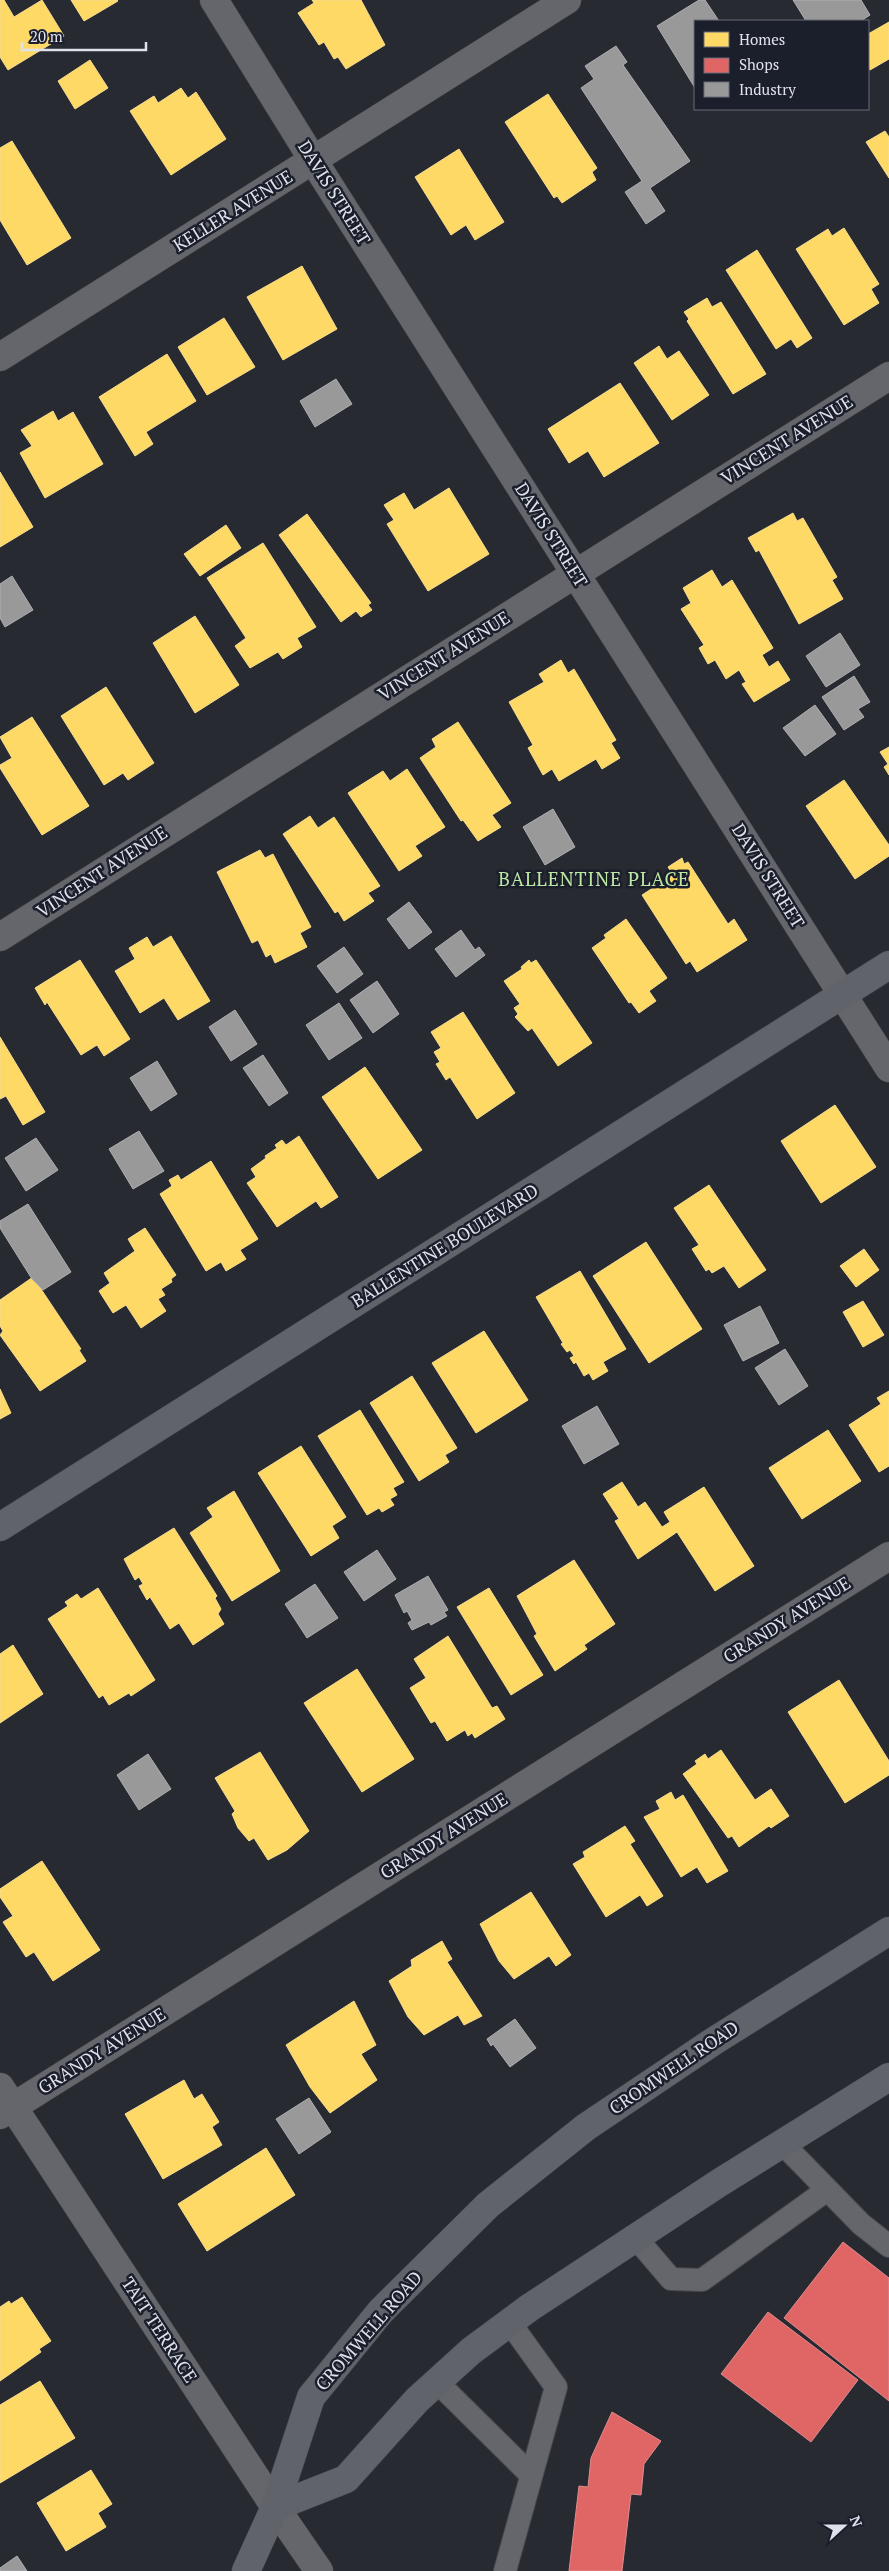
<svg xmlns="http://www.w3.org/2000/svg" width="889" height="2571" viewBox="0 0 889 2571" font-family="'PT Serif',serif">
<style>
.homes{fill:#ffd966;stroke:#f6dc8e}
.shops{fill:#e06666;stroke:#e08b8e}
.industry{fill:#999;stroke:#aeafb2}
.lines{fill:none;stroke-linecap:round;stroke-linejoin:round}
.lane-casing{stroke:#47484f;stroke-width:24}
.street-casing{stroke:#47484f;stroke-width:29}
.secondary-casing{stroke:#47484f;stroke-width:29}
.lane{stroke:#64666c;stroke-width:22}
.street{stroke:#64666c;stroke-width:28}
.secondary{stroke:#61636b;stroke-width:28}
.labels{text-anchor:middle;stroke-width:5;stroke-linejoin:round;paint-order:stroke}
.street-label{font-size:18px;fill:#e0e2eb;stroke:#1b1e2b}
.neighbourhood-label{font-size:19px;letter-spacing:1px;fill:#bde7a4;stroke:#1b1e2b}
</style>
<rect width="100%" height="100%" fill="#282a31"/>
<g class="homes">
<polygon points="0,0 4,0 14,17 42,0 64,36 8,70 0,57"/>
<polygon points="71,0 117,0 118,1 84,21"/>
<polygon points="312,0 361,0 385,45 346,69 338,57 334,59 324,42 319,45 298,13 314,3"/>
<polygon points="889,22 889,59 870,70 868,66 868,40 870,38 868,34"/>
<polygon points="90,60 108,88 75,109 58,81"/>
<polygon points="181,88 188,98 196,92 226,139 171,175 130,111 154,96 158,103"/>
<polygon points="548,94 597,168 592,172 596,180 562,203 557,196 554,198 505,122"/>
<polygon points="885,131 889,137 889,178 866,142"/>
<polygon points="12,141 71,238 27,265 0,220 0,148"/>
<polygon points="459,149 504,222 475,240 466,225 451,235 415,177"/>
<polygon points="844,228 879,284 871,289 879,303 844,325 796,249 828,229 832,236"/>
<polygon points="757,250 812,338 797,348 791,339 776,349 726,270"/>
<polygon points="302,266 337,329 283,360 247,297"/>
<polygon points="707,298 712,307 721,302 766,374 733,394 687,321 689,319 684,312"/>
<polygon points="224,318 255,367 207,395 178,347"/>
<polygon points="659,346 667,359 679,351 709,395 672,420 634,363"/>
<polygon points="167,354 196,401 146,432 153,444 135,456 99,397"/>
<polygon points="620,383 659,443 604,477 588,451 569,463 548,429"/>
<polygon points="53,411 58,421 73,412 103,464 45,498 20,453 32,446 21,430"/>
<polygon points="0,472 33,527 0,547"/>
<polygon points="449,488 489,554 428,591 387,524 394,520 384,505 404,493 414,510"/>
<polygon points="793,513 797,521 803,518 837,577 832,580 843,599 799,624 759,550 756,552 748,538"/>
<polygon points="307,514 371,603 368,605 372,610 361,617 356,611 341,622 279,535"/>
<polygon points="226,525 241,548 200,576 184,554"/>
<polygon points="263,543 316,627 297,638 302,647 283,659 278,652 250,668 235,646 246,638 207,578"/>
<polygon points="712,570 722,587 732,580 773,648 762,655 769,667 778,661 790,680 754,702 742,684 746,682 739,670 726,679 715,660 708,664 699,648 704,645 681,609 691,603 683,588"/>
<polygon points="195,616 239,685 195,713 153,643"/>
<polygon points="561,660 568,673 574,669 616,740 611,743 620,758 602,769 596,759 559,781 552,769 543,775 528,748 533,745 509,702 544,682 539,674"/>
<polygon points="106,687 154,763 128,780 123,773 104,785 61,716"/>
<polygon points="32,717 89,806 42,835 0,768 0,765 12,758 0,737"/>
<polygon points="458,722 511,803 492,815 501,827 478,841 463,820 461,821 420,758 436,747 432,739"/>
<polygon points="889,747 889,775 884,767 888,764 880,752"/>
<polygon points="407,769 445,827 415,846 422,856 399,871 348,793 383,771 390,781"/>
<polygon points="844,780 889,845 889,856 855,879 806,806"/>
<polygon points="310,816 318,828 334,817 380,886 368,893 374,901 344,921 338,911 335,913 283,834"/>
<polygon points="260,850 265,858 273,854 311,927 300,933 307,947 275,963 271,954 266,957 258,940 252,943 217,872"/>
<polygon points="682,858 684,864 688,862 728,924 734,919 747,940 697,972 690,961 686,964 642,895 673,875 668,867"/>
<polygon points="626,919 667,978 649,991 656,1001 639,1013 631,1002 629,1003 592,948 606,938 604,935"/>
<polygon points="171,936 210,1001 178,1020 164,998 140,1013 115,971 135,959 129,948 147,937 153,947"/>
<polygon points="80,960 130,1039 104,1056 97,1045 81,1055 47,1002 45,1005 35,988"/>
<polygon points="529,960 531,963 536,960 592,1043 558,1066 532,1028 528,1031 515,1017 518,1014 514,1008 520,1004 504,981 522,969 521,967"/>
<polygon points="463,1012 515,1093 477,1119 450,1077 446,1080 436,1064 440,1062 434,1052 441,1048 431,1032"/>
<polygon points="0,1037 45,1112 23,1125 6,1096 0,1099"/>
<polygon points="365,1067 422,1150 378,1179 322,1097"/>
<polygon points="835,1105 876,1167 821,1203 781,1141"/>
<polygon points="299,1136 338,1197 321,1208 316,1201 277,1227 247,1183 256,1177 251,1169 266,1158 265,1156 277,1148 275,1145 282,1140 286,1145"/>
<polygon points="211,1161 258,1239 240,1250 246,1259 226,1271 221,1262 206,1271 160,1194 172,1186 169,1180 178,1175 181,1180"/>
<polygon points="709,1185 766,1270 739,1288 724,1266 712,1273 709,1269 706,1271 692,1249 699,1245 674,1208"/>
<polygon points="145,1228 176,1275 171,1279 172,1282 161,1289 165,1295 158,1299 166,1311 141,1328 126,1305 113,1313 99,1291 110,1283 104,1273 135,1251 128,1239"/>
<polygon points="646,1242 702,1329 649,1363 593,1276"/>
<polygon points="864,1249 879,1270 856,1287 840,1266"/>
<polygon points="580,1271 626,1349 603,1362 608,1371 593,1380 589,1373 584,1376 576,1362 574,1364 570,1358 574,1356 570,1350 567,1352 561,1344 563,1343 536,1297"/>
<polygon points="33,1277 81,1349 79,1350 86,1361 40,1391 0,1335 3,1331 0,1326 0,1300"/>
<polygon points="863,1301 884,1335 863,1347 843,1312"/>
<polygon points="484,1331 528,1400 476,1433 432,1363"/>
<polygon points="412,1376 457,1448 445,1455 449,1462 419,1481 370,1403"/>
<polygon points="0,1389 11,1413 0,1419"/>
<polygon points="889,1391 889,1466 879,1472 849,1425 881,1404 877,1398"/>
<polygon points="360,1410 404,1482 393,1488 397,1495 390,1499 394,1505 382,1512 379,1508 367,1515 318,1436"/>
<polygon points="828,1430 861,1481 802,1519 769,1468"/>
<polygon points="301,1446 346,1517 332,1526 339,1538 311,1556 258,1473"/>
<polygon points="622,1482 638,1507 645,1502 662,1527 670,1522 664,1512 704,1487 754,1566 715,1591 677,1532 638,1559 615,1521 619,1519 603,1494"/>
<polygon points="234,1491 280,1571 232,1601 190,1533 213,1517 207,1508"/>
<polygon points="174,1528 217,1596 215,1598 221,1609 218,1614 224,1624 193,1645 179,1623 170,1629 150,1597 147,1600 139,1586 143,1584 139,1577 135,1580 124,1559"/>
<polygon points="574,1560 615,1624 584,1645 587,1649 555,1671 534,1636 537,1634 517,1596"/>
<polygon points="98,1588 155,1680 131,1696 129,1693 109,1705 103,1695 99,1698 48,1619 68,1606 65,1602 77,1594 81,1599"/>
<polygon points="489,1588 543,1675 511,1695 457,1607"/>
<polygon points="448,1636 492,1708 497,1706 505,1719 475,1738 472,1733 468,1736 465,1730 447,1741 435,1721 431,1723 410,1688 426,1678 414,1659"/>
<polygon points="13,1645 43,1694 0,1723 0,1654"/>
<polygon points="357,1669 414,1759 362,1792 304,1703"/>
<polygon points="839,1680 889,1761 889,1775 845,1803 788,1712"/>
<polygon points="721,1750 755,1800 771,1789 789,1816 771,1828 769,1826 739,1847 732,1836 728,1838 683,1774 697,1764 695,1761 705,1754 708,1759"/>
<polygon points="260,1752 309,1831 287,1850 268,1860 254,1838 249,1841 238,1828 232,1814 235,1811 215,1778"/>
<polygon points="671,1792 675,1800 683,1795 728,1871 707,1883 697,1867 681,1877 644,1817 660,1809 656,1801"/>
<polygon points="625,1826 635,1841 630,1844 663,1896 647,1906 640,1895 606,1917 573,1864 585,1857 583,1852"/>
<polygon points="42,1861 100,1950 53,1981 34,1952 26,1957 3,1922 13,1916 0,1897 0,1889"/>
<polygon points="531,1892 571,1955 556,1966 549,1956 514,1979 499,1961 480,1924"/>
<polygon points="442,1941 452,1959 447,1962 482,2016 464,2025 458,2015 424,2035 408,2017 389,1981 412,1966 411,1960"/>
<polygon points="354,2001 376,2045 361,2054 377,2080 330,2113 310,2087 286,2045"/>
<polygon points="184,2080 194,2099 202,2094 219,2122 212,2127 222,2145 163,2179 125,2114"/>
<polygon points="266,2148 295,2195 207,2251 178,2204"/>
<polygon points="22,2297 51,2341 39,2349 41,2352 0,2381 0,2307 9,2301 11,2304"/>
<polygon points="40,2381 75,2438 0,2483 0,2405"/>
<polygon points="91,2470 112,2504 98,2513 106,2527 66,2551 37,2503"/>
</g>
<g class="shops">
<polygon points="843,2242 889,2278 889,2401 784,2318"/>
<polygon points="768,2312 858,2380 811,2442 721,2374"/>
<polygon points="612,2412 661,2441 644,2464 641,2495 631,2494 622,2571 569,2571 579,2486 588,2487 591,2458"/>
</g>
<g class="industry">
<polygon points="699,0 705,0 719,21 695,21 695,88 657,26"/>
<polygon points="793,0 861,0 870,15 861,21 806,21"/>
<polygon points="616,46 627,62 623,65 690,161 650,188 665,211 646,224 625,192 642,181 581,88 594,79 585,66"/>
<polygon points="336,379 352,404 315,427 300,401"/>
<polygon points="12,576 33,610 5,627 0,618 0,584"/>
<polygon points="840,633 860,665 826,687 806,656"/>
<polygon points="854,676 870,702 858,709 864,717 844,730 822,697"/>
<polygon points="815,705 836,734 805,756 783,728"/>
<polygon points="553,809 575,847 545,865 523,827"/>
<polygon points="409,902 432,932 409,949 387,919"/>
<polygon points="461,930 475,950 479,947 485,955 456,977 435,949"/>
<polygon points="344,947 363,974 337,993 317,966"/>
<polygon points="377,981 399,1014 373,1033 350,1000"/>
<polygon points="339,1003 362,1038 329,1060 306,1025"/>
<polygon points="235,1010 257,1044 231,1061 209,1027"/>
<polygon points="263,1055 288,1093 269,1106 243,1068"/>
<polygon points="157,1061 177,1094 151,1111 130,1078"/>
<polygon points="139,1131 164,1171 133,1189 109,1149"/>
<polygon points="36,1138 58,1170 26,1191 5,1158"/>
<polygon points="28,1204 71,1272 43,1290 32,1279 0,1228 0,1221"/>
<polygon points="760,1306 779,1343 743,1361 724,1325"/>
<polygon points="785,1349 808,1386 779,1405 755,1368"/>
<polygon points="597,1406 619,1444 584,1464 562,1426"/>
<polygon points="377,1550 396,1579 364,1601 344,1572"/>
<polygon points="428,1576 448,1610 444,1612 447,1616 431,1625 429,1622 412,1630 408,1623 412,1620 407,1611 404,1613 395,1595"/>
<polygon points="315,1584 338,1618 307,1638 285,1604"/>
<polygon points="148,1754 171,1789 139,1810 117,1775"/>
<polygon points="515,2019 536,2048 510,2067 493,2044 491,2046 487,2039"/>
<polygon points="309,2098 331,2132 299,2154 276,2119"/>
<polygon points="17,2556 27,2571 0,2571 0,2568"/>
</g>
<g class="lines">
<g class="lane-casing">
<g id="lane">
<polyline points="782,2143 861,2224 889,2246"/>
<polyline points="636,2238 671,2279 702,2280 827,2190"/>
<polyline points="437,2382 531,2475"/>
<polyline points="505,2571 556,2387 510,2323"/>
</g>
</g>
<g class="street-casing">
<g id="street">
<polyline points="214,0 313,160 889,1068"/>
<polyline points="0,357 567,0"/>
<path d="M0 937C295 748 592 562 889 376"/>
<polyline points="0,2087 275,2507 319,2571"/>
<polyline points="0,2115 889,1556"/>
</g>
</g>
<g class="secondary-casing">
<g id="secondary">
<polyline points="0,1527 889,965"/>
<polyline points="275,2507 346,2479 417,2400 471,2351 529,2308 719,2183 889,2077"/>
<polyline points="246,2571 275,2507 311,2397 381,2311 488,2205 586,2127 714,2041 889,1931"/>
</g>
</g>
<use href="#lane" class="lane"/>
<use href="#street" class="street"/>
<use href="#secondary" class="secondary"/>
</g>
<g class="labels">
<g class="street-label">
<text transform="translate(334 193) rotate(58)" y="6">DAVIS STREET</text>
<text transform="translate(233 211) rotate(-32)" y="6">KELLER AVENUE</text>
<text transform="translate(787 440) rotate(-32)" y="6">VINCENT AVENUE</text>
<text transform="translate(551 535) rotate(58)" y="6">DAVIS STREET</text>
<text transform="translate(444 656) rotate(-32)" y="6">VINCENT AVENUE</text>
<text transform="translate(102 872) rotate(-33)" y="6">VINCENT AVENUE</text>
<text transform="translate(768 876) rotate(58)" y="6">DAVIS STREET</text>
<text transform="translate(445 1246) rotate(-32)" y="6">BALLENTINE BOULEVARD</text>
<text transform="translate(787 1620) rotate(-32)" y="6">GRANDY AVENUE</text>
<text transform="translate(444 1836) rotate(-32)" y="6">GRANDY AVENUE</text>
<text transform="translate(102 2051) rotate(-32)" y="6">GRANDY AVENUE</text>
<text transform="translate(674 2068) rotate(-34)" y="6">CROMWELL ROAD</text>
<text transform="translate(159 2330) rotate(57)" y="6">TAIT TERRACE</text>
<text transform="translate(369 2331) rotate(-49)" y="6">CROMWELL ROAD</text>
</g>
<g class="neighbourhood-label">
<text x="594" y="886">BALLENTINE PLACE</text>
</g>
</g>
<rect x="694" y="20" width="175" height="90" fill="#1b1e2b" stroke="#6a6c78"/>
<rect x="704" y="32" width="25" height="15" fill="#ffd966" stroke="#6a6c78"/>
<text x="739" y="45" font-size="15" fill="#e0e2eb">Homes</text>
<rect x="704" y="58" width="25" height="15" fill="#e06666" stroke="#6a6c78"/>
<text x="739" y="70" font-size="15" fill="#e0e2eb">Shops</text>
<rect x="704" y="82" width="25" height="15" fill="#999999" stroke="#6a6c78"/>
<text x="739" y="95" font-size="15" fill="#e0e2eb">Industry</text>
<g transform="translate(844 2526) rotate(69)" stroke="#1b1e2b" stroke-width="4" paint-order="stroke">
<path d="M0-4L9 19L0 12L-9 19Z" fill="#e0e2eb"/>
<text y="-8" font-size="14" font-weight="bold" text-anchor="middle" fill="#e0e2eb">N</text>
</g>
<path d="M22 42v8h124v-8" fill="none" stroke="#e0e2eb" stroke-width="2.5"/>
<text x="30" y="42" font-size="15" fill="#e0e2eb" stroke="#1b1e2b" stroke-width="4" paint-order="stroke">20 m</text>
</svg>
